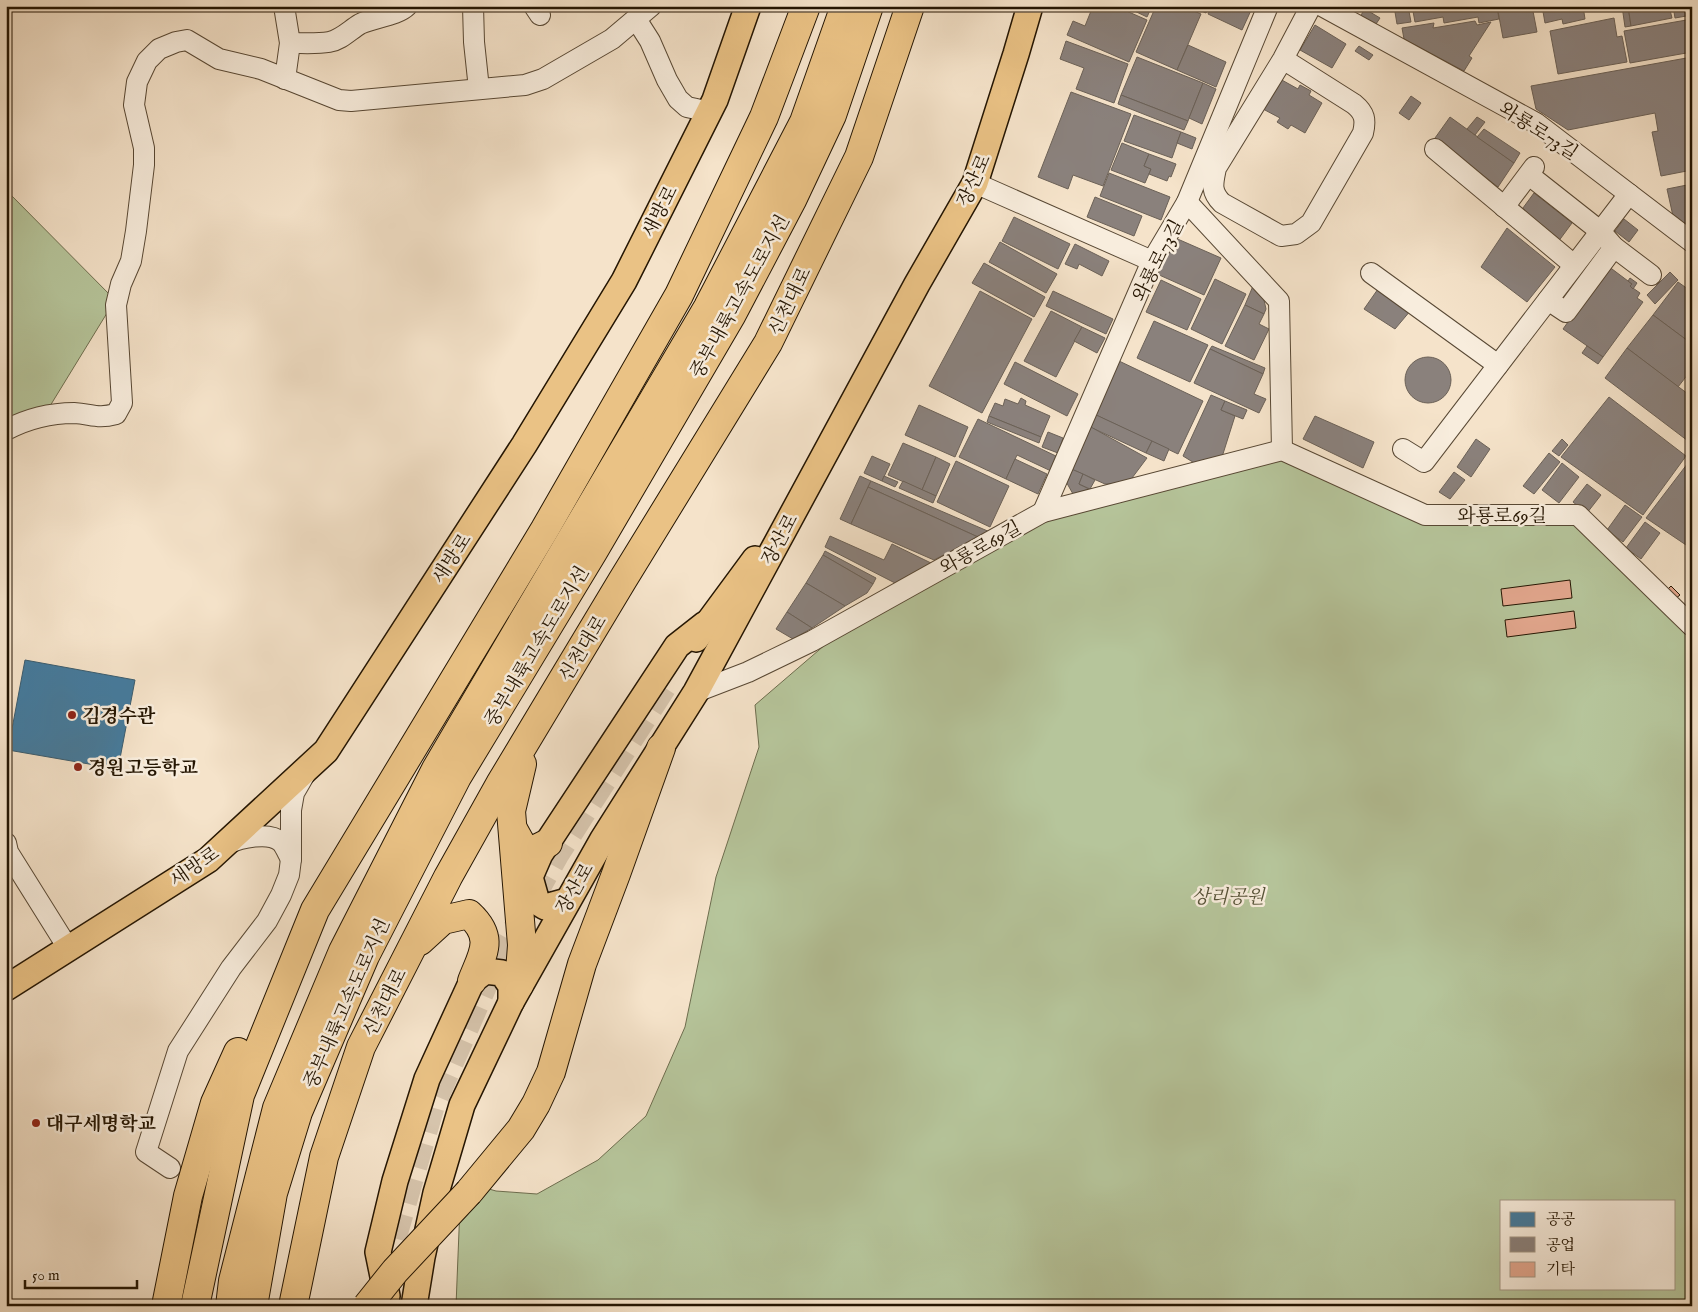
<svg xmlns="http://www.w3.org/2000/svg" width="1698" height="1312" viewBox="0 0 1698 1312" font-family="'IM FELL English','Noto Serif KR',serif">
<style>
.green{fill:#b6c59b;stroke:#6d6d4e;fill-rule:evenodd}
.public{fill:#457b9d;stroke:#3b5c6e}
.industry{fill:#8a817c;stroke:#6b6157}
.building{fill:#e3a78e;stroke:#241502}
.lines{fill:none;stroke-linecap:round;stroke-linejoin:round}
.major-tunnel{stroke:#d6c4ac;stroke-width:25;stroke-dasharray:25 12;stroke-linecap:butt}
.minor-casing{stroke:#584834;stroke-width:22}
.major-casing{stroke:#241502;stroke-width:28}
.highway-casing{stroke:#241502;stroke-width:30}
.minor{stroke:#f8eddd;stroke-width:20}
.major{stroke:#eac285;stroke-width:25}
.highway{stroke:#eac285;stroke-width:28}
.highway-bridge-casing{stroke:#241502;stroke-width:30;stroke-linecap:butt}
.highway-bridge{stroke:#eac285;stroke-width:28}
.poi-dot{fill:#8f2418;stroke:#f8eddd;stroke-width:2}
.labels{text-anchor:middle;stroke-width:5;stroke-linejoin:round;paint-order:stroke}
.street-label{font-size:19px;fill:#241502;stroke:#f8eddd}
.poi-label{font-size:19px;font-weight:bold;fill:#241502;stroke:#f8eddd;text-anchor:start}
.park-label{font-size:19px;font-style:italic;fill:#575338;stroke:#f8eddd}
</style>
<rect width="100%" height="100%" fill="#f5e3ca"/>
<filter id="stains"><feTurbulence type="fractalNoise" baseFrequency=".004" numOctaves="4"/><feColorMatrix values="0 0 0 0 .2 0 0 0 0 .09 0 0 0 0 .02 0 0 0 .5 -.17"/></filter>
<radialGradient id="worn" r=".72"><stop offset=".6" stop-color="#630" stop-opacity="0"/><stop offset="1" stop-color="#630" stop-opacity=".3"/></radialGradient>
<g class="green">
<polygon points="6,190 115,300 50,406 6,418"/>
<path d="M1285 459 1424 524 1576 525 1692 641V1306H456L461 1181 496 1191 537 1194 598 1160 646 1116 685 1027 716 877 759 747 755 705 826 644 1044 520ZM1502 1201H1674V1288H1502Z"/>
</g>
<polygon class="public" points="25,660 135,680 118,769 8,750"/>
<g class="industry">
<polygon points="1093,6 1115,6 1147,20 1129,62 1067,35 1073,21 1085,26"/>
<polygon points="1124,6 1152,6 1147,17"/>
<polygon points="1156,6 1182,6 1201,14 1177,70 1136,52"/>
<polygon points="1190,6 1209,6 1206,13"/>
<polygon points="1212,6 1253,6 1242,30 1208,14"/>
<polygon points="1394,6 1408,6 1411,22 1397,24"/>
<polygon points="1412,6 1497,6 1499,19 1479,23 1478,17 1444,23 1443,17 1415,22"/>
<polygon points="1497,6 1532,6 1537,32 1503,38"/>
<polygon points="1542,6 1583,6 1585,19 1563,24 1562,19 1545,23"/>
<polygon points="1622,6 1628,6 1631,26 1625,27"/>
<polygon points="1628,6 1669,6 1672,18 1631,26"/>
<polygon points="1673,6 1692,6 1692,15 1675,18"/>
<polygon points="1365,9 1380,18 1374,27 1359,18"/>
<polygon points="1614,18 1617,37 1622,36 1627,62 1558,74 1550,31"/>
<polygon points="1692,19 1692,52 1630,63 1624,31"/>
<polygon points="1475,21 1477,25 1491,22 1469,56 1472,58 1464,71 1404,39 1402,28 1434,23 1433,28"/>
<polygon points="1315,25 1346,44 1332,68 1300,50"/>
<polygon points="1066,41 1128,64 1114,103 1076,89 1084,68 1060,59"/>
<polygon points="1188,45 1226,62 1216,87 1177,70"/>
<polygon points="1359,46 1373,55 1369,60 1355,51"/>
<polygon points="1137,57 1203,83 1188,121 1121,95"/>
<polygon points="1692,57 1692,170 1661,176 1652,132 1658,131 1655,113 1568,130 1536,109 1531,86"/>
<polygon points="1280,79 1298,89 1300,85 1311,91 1309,95 1322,103 1305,133 1291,125 1288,129 1277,122 1280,118 1263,109"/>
<polygon points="1203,83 1216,89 1202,124 1189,118"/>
<polygon points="1071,92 1131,114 1103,186 1073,175 1068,189 1038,177"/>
<polygon points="1121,95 1188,121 1184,130 1118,104"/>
<polygon points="1411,96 1421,103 1409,120 1399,113"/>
<polygon points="1134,115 1181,132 1172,158 1124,141"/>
<polygon points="1450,117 1514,163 1498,187 1435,138"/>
<polygon points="1477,117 1485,122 1475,135 1467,129"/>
<polygon points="1484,129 1520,153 1514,163 1477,137"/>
<polygon points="1181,132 1196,138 1192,149 1177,143"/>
<polygon points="1122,143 1149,154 1144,166 1151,169 1145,183 1111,170"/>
<polygon points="1149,154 1176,164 1171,177 1169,176 1167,181 1149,174 1151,169 1144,166"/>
<polygon points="1109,173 1170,197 1161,220 1100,196"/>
<polygon points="1692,184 1692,229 1673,216 1667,189"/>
<polygon points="1534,193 1572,223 1558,242 1520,212"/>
<polygon points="1095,197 1142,216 1134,236 1087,217"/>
<polygon points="1014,217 1070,244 1058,269 1002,241"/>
<polygon points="1624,219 1638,230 1629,242 1615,231"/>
<polygon points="1507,228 1555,267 1527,302 1481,267"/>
<polygon points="1173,237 1221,258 1204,295 1157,274"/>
<polygon points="1000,242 1057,274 1046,293 989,262"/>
<polygon points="1075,244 1109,261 1102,276 1079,264 1077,269 1065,264"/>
<polygon points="984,263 1045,297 1034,317 972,283"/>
<polygon points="1608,266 1632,284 1630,286 1640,293 1637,298 1643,302 1603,357 1563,329"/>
<polygon points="1670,272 1678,280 1655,304 1647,295"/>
<polygon points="1630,278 1637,283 1633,289 1630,286 1632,284 1628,281"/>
<polygon points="1215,279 1246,294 1222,344 1191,329"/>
<polygon points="1161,280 1201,299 1187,330 1146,312"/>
<polygon points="1678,282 1692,292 1692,336 1688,341 1653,315"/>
<polygon points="1253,286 1264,300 1266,309 1264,314 1245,305"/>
<polygon points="1378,289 1411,310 1395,329 1364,309"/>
<polygon points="980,291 1032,319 982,413 929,386"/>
<polygon points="1053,291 1113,319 1106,334 1046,306"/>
<polygon points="1245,305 1264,314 1259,324 1269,329 1254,360 1225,346"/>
<polygon points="1051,311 1082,327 1056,377 1024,361"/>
<polygon points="1653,315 1692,344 1692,369 1678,387 1627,348"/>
<polygon points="1154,321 1208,345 1190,382 1137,358"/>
<polygon points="1082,327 1105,338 1097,353 1074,341"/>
<polygon points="1212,346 1265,368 1263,374 1210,349"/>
<polygon points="1587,346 1603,357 1598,364 1582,353"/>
<polygon points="1627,348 1692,397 1692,444 1605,378"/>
<polygon points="1210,349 1263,374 1254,394 1266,399 1259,413 1194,383"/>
<circle cx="1428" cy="380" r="23"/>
<polygon points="1119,361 1203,401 1178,454 1094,414"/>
<polygon points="1015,362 1078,394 1067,416 1004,384"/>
<polygon points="1211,395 1225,401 1221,410 1235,416 1222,457 1196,464 1183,456"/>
<polygon points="1609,397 1686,456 1643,515 1561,457"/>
<polygon points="1021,398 1026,401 1025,405 1050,416 1041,437 989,416 995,403 1003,406 1005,399 1018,404"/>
<polygon points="1225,401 1247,410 1243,419 1221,410"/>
<polygon points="919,405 968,427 955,457 905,435"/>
<polygon points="1094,414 1152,441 1146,453 1088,426"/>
<polygon points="989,416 1041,437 1039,443 987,422"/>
<polygon points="1315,416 1374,442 1363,468 1303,439"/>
<polygon points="978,419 1058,457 1051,471 1017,455 1006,479 959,457"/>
<polygon points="1089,426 1147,458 1129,482 1105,484 1069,468"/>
<polygon points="1048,432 1063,438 1058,453 1042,447"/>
<polygon points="1476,439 1490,449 1471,477 1457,467"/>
<polygon points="1562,439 1568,445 1559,456 1552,451"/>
<polygon points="1152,441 1169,449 1164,461 1146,453"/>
<polygon points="903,443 936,457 922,490 888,475"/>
<polygon points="1549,453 1560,462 1534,494 1523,486"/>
<polygon points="872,456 890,464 882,481 864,473"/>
<polygon points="936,457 950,464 936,496 922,490"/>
<polygon points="1015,459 1047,474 1038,494 1006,479"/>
<polygon points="1691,459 1692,459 1692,549 1646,518"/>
<polygon points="956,461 1009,486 990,527 937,502"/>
<polygon points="1562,463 1579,477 1559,503 1542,490"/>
<polygon points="1069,468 1083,474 1079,484 1089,489 1073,494 1064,478"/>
<polygon points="1454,472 1465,480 1450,499 1439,492"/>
<polygon points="1083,474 1095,480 1090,489 1079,484"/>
<polygon points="860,476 871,481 851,524 840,519"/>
<polygon points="884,476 898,482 895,487 882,481"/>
<polygon points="871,481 990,532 978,537 868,487"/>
<polygon points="903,481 936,496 933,503 899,488"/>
<polygon points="1587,484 1601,495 1587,513 1573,502"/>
<polygon points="868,487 978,537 934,560 851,524"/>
<polygon points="1625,505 1642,517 1623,542 1607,530"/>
<polygon points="1645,522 1660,533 1641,559 1626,548"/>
<polygon points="830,536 884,560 892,544 931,563 895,583 825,547"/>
<polygon points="825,551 876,578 873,584 823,555"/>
<polygon points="823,555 873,584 867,593 845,606 806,583"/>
<polygon points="806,583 845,606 812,628 787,612"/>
<polygon points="787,612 812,628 793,639 776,629"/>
</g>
<g class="building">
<polygon points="1570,580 1572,598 1503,606 1501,589"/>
<polygon points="1671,586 1680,595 1675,599 1667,590"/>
<polygon points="1574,611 1576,628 1507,637 1505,620"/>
</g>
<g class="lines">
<polyline class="major-tunnel" points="394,1238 432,1107 488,978 557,854 666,684"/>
<g class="minor-casing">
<g id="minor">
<polyline points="284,6 290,43 285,79"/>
<polyline points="473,6 474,42 479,89"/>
<polyline points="534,6 540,15"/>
<polyline points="1322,6 1536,123 1692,242"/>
<polyline points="636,19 650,41 667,80 678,99 687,107 710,112"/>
<path d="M290 43C303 43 317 44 329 42 341 40 350 30 360 24 374 17 397 16 407 6"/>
<path d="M1283 59 1354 104C1365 113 1366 120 1363 133L1311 223 1296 234 1281 236 1222 203C1210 191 1213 183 1216 168L1283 59 1311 6"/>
<polyline points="1435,149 1574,265"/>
<polyline points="1529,175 1600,231 1614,247 1651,275"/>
<polyline points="975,183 1152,261"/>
<polyline points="1187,202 1279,301 1282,450"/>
<polyline points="1504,207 1534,167"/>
<polyline points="1371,273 1498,365"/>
<polyline points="1548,300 1566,312 1614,247"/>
<path d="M6 430C27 419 50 413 74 413 92 414 97 419 116 414L122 403 116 305 121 284 131 261 136 231 144 165V148L134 105 137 82 147 61 159 49 176 42 187 40 219 59 261 69 339 100 351 101 525 85 543 79 612 39 651 6"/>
<polyline points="1403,449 1424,462 1629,194"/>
<polyline points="1043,512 1152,261 1187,202 1268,6"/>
<polyline points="696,692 748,672 812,641 1043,512 1282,450 1425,515 1578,515 1692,626"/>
<polyline points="6,843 8,852 68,948"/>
<path d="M227 844C240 838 269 831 281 842 285 846 288 854 291 859"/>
<polyline points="170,1168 146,1152 178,1051 231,968 267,921 281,895 289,875 291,859 291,810 294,793 305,774"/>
</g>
</g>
<g class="major-casing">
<g id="major">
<polyline points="696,639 755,559"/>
<polyline points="567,901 545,907 537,902 530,877 540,854 677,646 705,624"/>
<polyline points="6,988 208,860 326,751 524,445 624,281 715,100 748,6"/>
<polyline points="387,1296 378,1252 395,1181 427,1079 472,981 485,971 502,973 511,986 511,1002"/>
<polyline points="414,1306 422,1257 436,1193 462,1105 511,1002 603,839 696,692 917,284 975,183 1016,54 1030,6"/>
</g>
</g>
<g class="highway-casing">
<g id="highway">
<polyline points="513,829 523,847 532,851 548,843"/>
<path d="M420 941 443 920 469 914C495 938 483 953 472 981"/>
<polyline points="519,985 522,945 511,811 522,764"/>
<polyline points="469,1192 521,1129 536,1104 551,1072 582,964 616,874 661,748"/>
<polyline points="166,1306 188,1196 215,1103 238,1052"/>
<polyline points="195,1306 240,1095 315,910 545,529 679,295 764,117 806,6"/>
<polyline points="230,1306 233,1281 277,1108 343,951 436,769 708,307 804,122 845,6"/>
<polyline points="253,1306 273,1193 298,1112 365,956 457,777 593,552 731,316 792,200 832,115 869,6"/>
<polyline points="293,1306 324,1157 361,1047 448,877 500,784 622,581 768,343 859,157 910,6"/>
</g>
</g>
<use href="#minor" class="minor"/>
<use href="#major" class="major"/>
<use href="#highway" class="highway"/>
<g class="highway-bridge-casing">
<polyline id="highway-bridge" points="367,1306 395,1271 469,1192"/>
</g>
<use href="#highway-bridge" class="highway-bridge"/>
</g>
<g class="poi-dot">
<circle cx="72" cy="715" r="5"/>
<circle cx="78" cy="767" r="5"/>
<circle cx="36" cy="1123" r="5"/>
</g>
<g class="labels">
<g class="street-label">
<text transform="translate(1539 130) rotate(33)" y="7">와룡로73길</text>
<text transform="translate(973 180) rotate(-66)" y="7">장산로</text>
<text transform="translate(659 211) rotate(-63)" y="7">새방로</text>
<text transform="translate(1157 260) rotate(-63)" y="7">와룡로73길</text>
<text transform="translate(739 296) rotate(-61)" y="7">중부내륙고속도로지선</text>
<text transform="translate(789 301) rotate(-64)" y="7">신천대로</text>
<text x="1502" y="522">와룡로69길</text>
<text transform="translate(779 539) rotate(-62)" y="7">장산로</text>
<text transform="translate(980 547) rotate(-29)" y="7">와룡로69길</text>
<text transform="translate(451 558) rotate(-57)" y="7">새방로</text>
<text transform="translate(536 646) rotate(-59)" y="7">중부내륙고속도로지선</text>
<text transform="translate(582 648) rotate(-59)" y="7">신천대로</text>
<text transform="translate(194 866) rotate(-35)" y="7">새방로</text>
<text transform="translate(574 888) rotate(-60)" y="7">장산로</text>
<text transform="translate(384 1002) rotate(-63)" y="7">신천대로</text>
<text transform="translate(346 1003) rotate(-66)" y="7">중부내륙고속도로지선</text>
</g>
<g class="poi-label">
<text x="82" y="722">김경수관</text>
<text x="88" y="774">경원고등학교</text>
<text x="46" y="1130">대구세명학교</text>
</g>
<g class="park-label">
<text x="1228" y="903">상리공원</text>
</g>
</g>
<rect width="1698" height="1312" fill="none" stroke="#f5e3ca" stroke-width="25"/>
<rect x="8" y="8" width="1683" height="1297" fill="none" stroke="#241502" stroke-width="2.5"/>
<rect x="12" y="12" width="1673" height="1287" fill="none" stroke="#241502"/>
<rect x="1500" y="1200" width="175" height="90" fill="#f8eddd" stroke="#a39785"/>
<rect x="1510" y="1212" width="25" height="15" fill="#457b9d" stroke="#a39785"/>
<text x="1546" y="1224" font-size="15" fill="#241502">공공</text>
<rect x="1510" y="1237" width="25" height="15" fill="#8a817c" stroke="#a39785"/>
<text x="1546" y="1250" font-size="15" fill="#241502">공업</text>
<rect x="1510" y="1262" width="25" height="15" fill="#e3a78e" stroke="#a39785"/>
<text x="1546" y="1274" font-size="15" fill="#241502">기타</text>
<path d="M25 1280v8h112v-8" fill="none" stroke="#241502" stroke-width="2.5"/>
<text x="32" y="1280" font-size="15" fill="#241502" stroke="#f8eddd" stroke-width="4" paint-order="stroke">50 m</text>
<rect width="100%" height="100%" filter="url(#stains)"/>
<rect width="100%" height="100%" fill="url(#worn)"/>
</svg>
